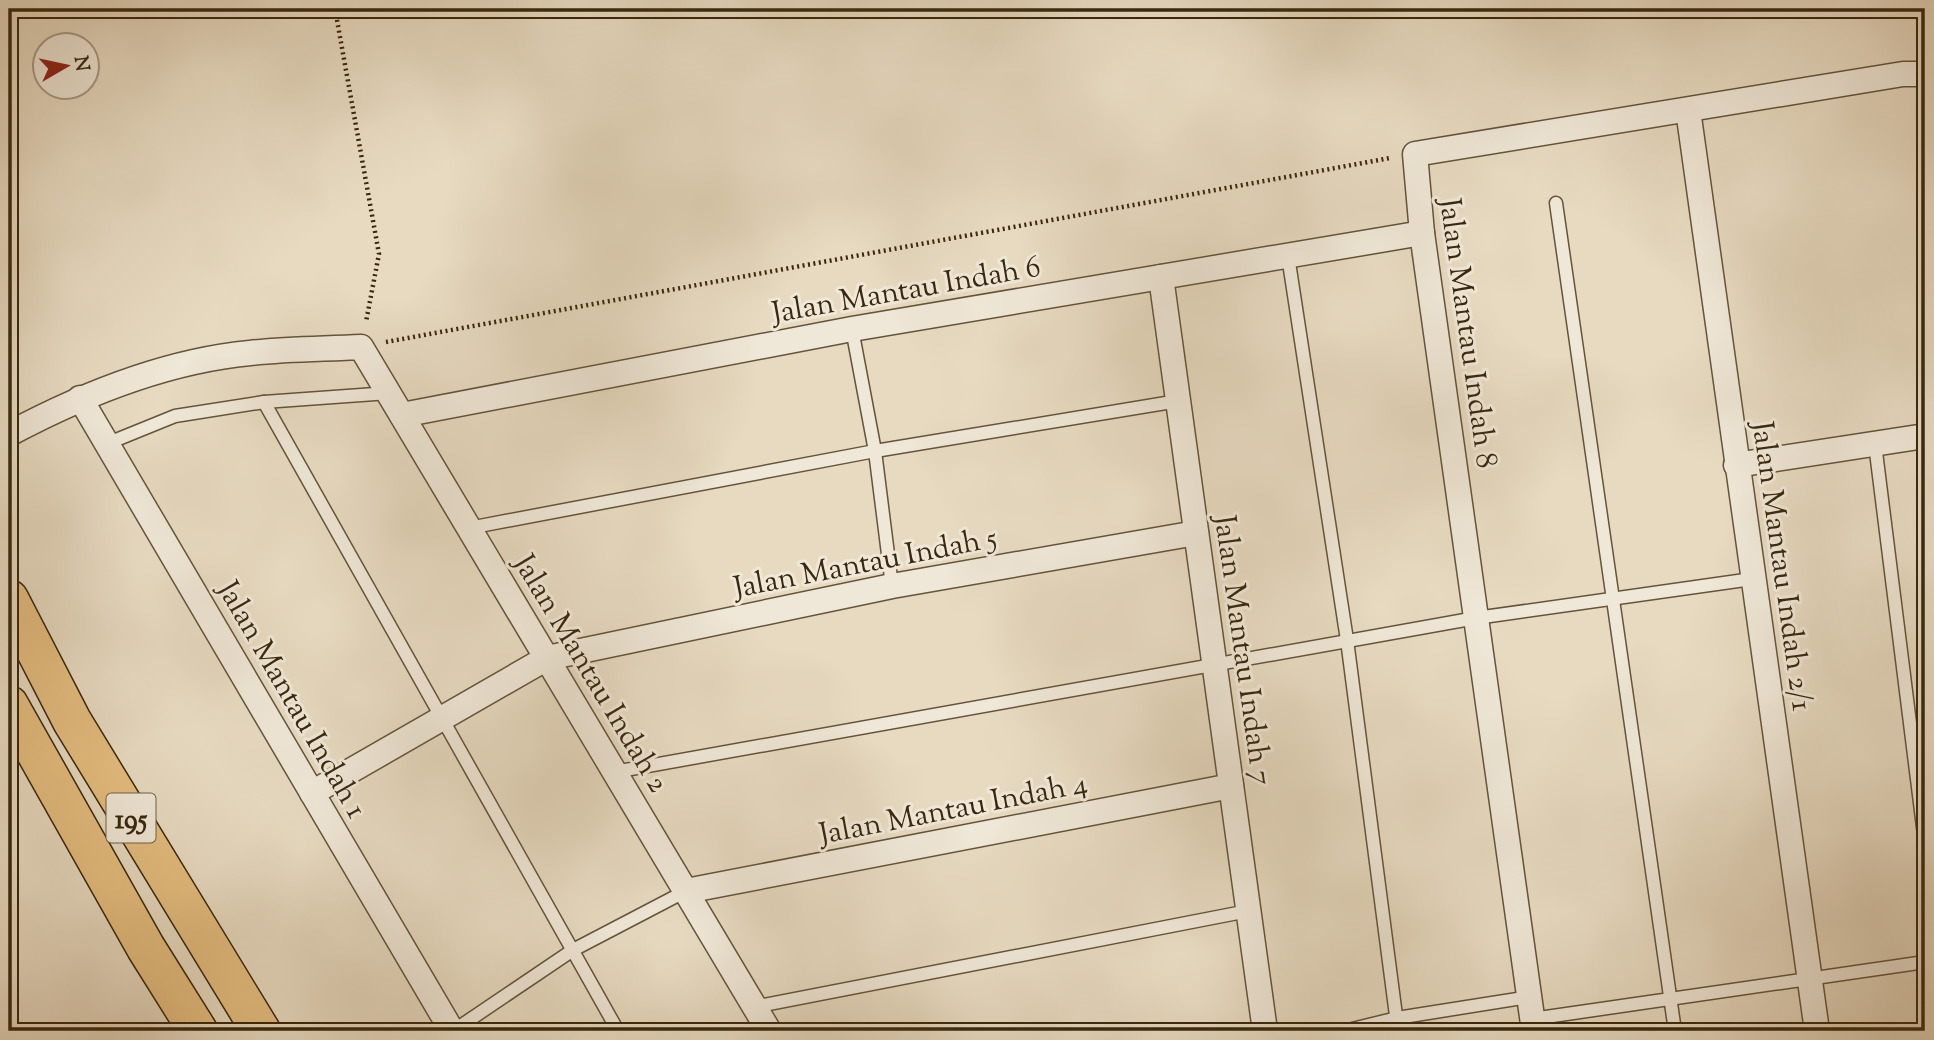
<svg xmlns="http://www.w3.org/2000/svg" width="1934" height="1040" viewBox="0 0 1934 1040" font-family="'Sorts Mill Goudy',serif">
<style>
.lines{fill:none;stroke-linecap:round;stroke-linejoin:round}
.service-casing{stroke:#64543b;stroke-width:15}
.minor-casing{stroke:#64543b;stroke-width:27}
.trunk-casing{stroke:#39280e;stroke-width:41}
.path{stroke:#39280e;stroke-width:4.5;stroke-dasharray:2 3.5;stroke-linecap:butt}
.service{stroke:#efe7d7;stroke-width:12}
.minor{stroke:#efe7d7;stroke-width:24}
.trunk{stroke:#e4bd80;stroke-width:38}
.labels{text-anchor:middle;stroke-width:6;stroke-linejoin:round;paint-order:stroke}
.shield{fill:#efe7d7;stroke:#70614a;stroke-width:2}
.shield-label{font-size:28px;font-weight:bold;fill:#39280e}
.street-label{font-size:30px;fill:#39280e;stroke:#efe7d7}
</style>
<rect width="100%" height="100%" fill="#e7dac1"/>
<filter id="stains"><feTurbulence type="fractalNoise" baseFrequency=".00286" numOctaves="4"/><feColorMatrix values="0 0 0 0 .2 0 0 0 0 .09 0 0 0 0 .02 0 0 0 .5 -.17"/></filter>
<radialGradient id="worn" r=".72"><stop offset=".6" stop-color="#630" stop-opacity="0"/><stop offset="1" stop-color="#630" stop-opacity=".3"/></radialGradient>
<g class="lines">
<g class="service-casing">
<g id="service">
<polyline points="1556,203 1675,1031"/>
<polyline points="1288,256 1347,640 1398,1031"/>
<polyline points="852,329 875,451 892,586"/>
<polyline points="264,402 618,1031"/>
<polyline points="106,444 175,416 264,402 389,393"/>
<polyline points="1875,444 1925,843"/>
<polyline points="469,528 875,451 1178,401"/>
<polyline points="614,772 1476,618 1752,579"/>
<polyline points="754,1007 1248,911"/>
<polyline points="1532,1019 1925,962"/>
<polyline points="453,1031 573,950 686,891"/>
<polyline points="1344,1031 1397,1018 1529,997"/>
</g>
</g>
<g class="minor-casing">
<g id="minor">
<polyline points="1688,110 1817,1031"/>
<polyline points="1161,277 1265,1031"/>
<polyline points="80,398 452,1031"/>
<polyline points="402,415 852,329 1422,233"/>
<path d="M9 434C82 395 166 361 250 353 287 349 324 349 361 347L769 1031"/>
<polyline points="1736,465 1925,436"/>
<polyline points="312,793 547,658 892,586 1196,533"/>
<polyline points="686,891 1231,786"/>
<polyline points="1534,1031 1422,233 1415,154 1903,74 1925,74"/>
</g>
</g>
<g class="trunk-casing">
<g id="trunk">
<polyline points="9,599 72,721 261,1031"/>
<polyline points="9,705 146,948 198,1031"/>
</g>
</g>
<g class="path">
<polyline points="335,9 379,254 366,322"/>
<polyline points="386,342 1390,158"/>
</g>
<use href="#service" class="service"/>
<use href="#minor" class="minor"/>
<use href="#trunk" class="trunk"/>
</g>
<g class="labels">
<rect class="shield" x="106.5" y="793.5" width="49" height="49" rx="5"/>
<g class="shield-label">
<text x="131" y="828">195</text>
</g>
<g class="street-label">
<text transform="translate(906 289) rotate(-10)" y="10">Jalan Mantau Indah 6</text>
<text transform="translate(1469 333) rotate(82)" y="10">Jalan Mantau Indah 8</text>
<text transform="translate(865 562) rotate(-11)" y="10">Jalan Mantau Indah 5</text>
<text transform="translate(1783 566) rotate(82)" y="10">Jalan Mantau Indah 2/1</text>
<text transform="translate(1244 650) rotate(82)" y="10">Jalan Mantau Indah 7</text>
<text transform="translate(592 673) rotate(59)" y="10">Jalan Mantau Indah 2</text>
<text transform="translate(293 699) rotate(60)" y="10">Jalan Mantau Indah 1</text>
<text transform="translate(953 808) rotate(-11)" y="10">Jalan Mantau Indah 4</text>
</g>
</g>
<rect width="1934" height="1040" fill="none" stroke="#e7dac1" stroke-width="35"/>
<rect x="10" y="10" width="1913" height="1019" fill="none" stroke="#39280e" stroke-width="3.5"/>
<rect x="18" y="18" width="1899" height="1005" fill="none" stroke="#39280e" stroke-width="2"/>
<g transform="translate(66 66) rotate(81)"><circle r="33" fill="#efe7d7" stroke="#a69b87" stroke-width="2"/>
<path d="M0-5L12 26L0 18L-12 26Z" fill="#8f2418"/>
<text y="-10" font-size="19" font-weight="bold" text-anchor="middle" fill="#39280e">N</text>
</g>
<rect width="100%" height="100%" filter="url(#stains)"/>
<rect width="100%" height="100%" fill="url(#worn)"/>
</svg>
